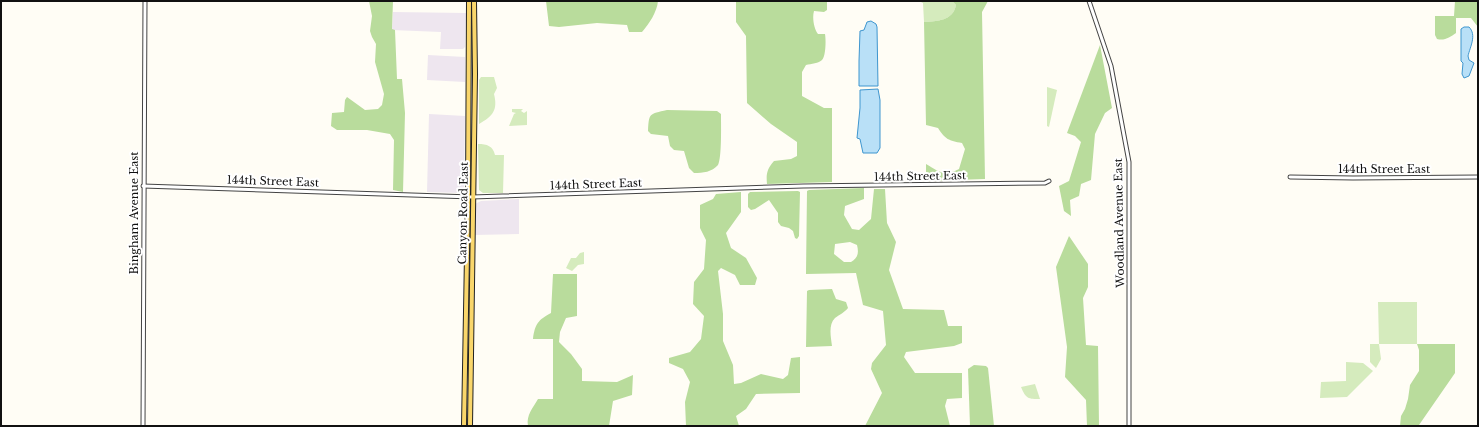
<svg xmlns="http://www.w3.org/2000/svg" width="1479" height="427" viewBox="0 0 1479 427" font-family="'Libre Baskerville',serif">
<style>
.industrial{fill:#eee6ef}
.green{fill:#d5ebbd}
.forest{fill:#b9dc9c;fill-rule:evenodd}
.water{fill:#b9e0f7;stroke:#3f96cf}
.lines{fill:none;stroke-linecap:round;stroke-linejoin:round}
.tertiary-casing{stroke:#444;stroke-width:5}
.primary-casing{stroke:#222;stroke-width:6}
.tertiary{stroke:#fff;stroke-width:3}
.primary{stroke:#f9d66b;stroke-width:4}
.labels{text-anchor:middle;stroke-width:4;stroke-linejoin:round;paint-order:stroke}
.street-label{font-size:11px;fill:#111;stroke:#fff}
</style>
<rect width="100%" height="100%" fill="#fffdf5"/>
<g class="industrial">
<polygon points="393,12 466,13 465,47 463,49 440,49 441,32 392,30"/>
<polygon points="428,55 465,57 465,82 427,80"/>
<polygon points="429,114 465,116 464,189 460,193 427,192"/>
<polygon points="519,199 519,234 474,235 475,204 481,201"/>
</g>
<g class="green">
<path d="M910 1H952L956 5C953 21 937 21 924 22L923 3 921 2Z"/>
<path d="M481 77H494L497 88 494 94C498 110 493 116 479 124V80Z"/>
<polygon points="1047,87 1057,90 1049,127 1047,126"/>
<polygon points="512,109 523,109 521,111 524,113 527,111 527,125 509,126 514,114 516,113 512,112"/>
<path d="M478 144C487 144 493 146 495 155H504L503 193H483L479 190Z"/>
<polygon points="584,252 584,264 578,265 572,271 566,268 571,258 576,258 580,253"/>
<polygon points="1378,302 1417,302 1417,344 1379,344 1381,359 1376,368 1370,362 1370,344 1379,344"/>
<polygon points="1346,362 1363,363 1373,371 1347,397 1320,398 1321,382 1346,381"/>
<path d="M1035 384 1040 399C1028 399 1026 399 1021 387Z"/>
</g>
<g class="forest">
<polygon points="369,1 393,1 392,29 395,30 397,79 402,79 405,113 403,192 393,190 394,140 390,134 367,130 337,130 331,126 332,113 344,112 345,100 347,97 365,110 378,109 382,105 384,94 375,62 376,44 372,37 370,31 372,16"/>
<path d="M546 1H658C657 12 649 24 642 32H629L627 25 597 23 559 27 549 26Z"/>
<path d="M736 1H827V10L824 12 814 11C812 18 814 29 818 34H825C826 39 826 56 822 60 819 63 811 64 806 65L802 72V96L824 108H832V182L767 184C766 174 767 169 774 161L791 159 797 156V142L771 124 747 103 746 36 736 22Z"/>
<path d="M952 1H988L982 12 985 179 926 181V164C939 172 945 177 959 169L965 149 962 143C949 141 945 139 938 128L926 125 924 22C937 21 953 21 956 5Z"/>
<path d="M1455 1H1478V27L1471 18H1456V33C1450 37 1445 41 1437 39L1435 35V16H1454Z"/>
<polygon points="1100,45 1112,108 1105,113 1095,134 1091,180 1081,184 1079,196 1070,200 1071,216 1064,211 1059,186 1069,181 1081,142 1075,136 1067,133"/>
<path d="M667 110 717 111 721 114C721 124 722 158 718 165 712 172 703 173 694 173L689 168 684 151 674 150 670 146 668 136 651 134 648 131C649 113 649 114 667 110Z"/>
<path d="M864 188V199L845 206 844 215 852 229 859 230 871 219 874 189H885L887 223 896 242 889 270 903 309 944 310 948 326H962V343L954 346 906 352 904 357 915 373H962V398L947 399 945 406 950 426H865L882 393 871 369 872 363 886 345 883 311 863 305 856 273 806 274 807 191 809 190ZM850 242 857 245C859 253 858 258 851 262H844L834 254 835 244Z"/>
<polygon points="798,191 800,192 799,236 797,239 795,238 793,231 789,228 781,226 778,222 778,213 769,200 755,209 751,210 748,207 748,194 750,192"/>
<polygon points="741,192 741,212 726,233 731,248 746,258 757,278 755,285 740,285 735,275 721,268 718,271 723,314 723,341 733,365 734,384 741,383 761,374 783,379 788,375 791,358 800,357 800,393 756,394 746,409 736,416 739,426 686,426 685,402 690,382 683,369 669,363 669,358 690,352 701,339 704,316 693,304 694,282 704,269 706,240 700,228 700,205 713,199 716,194"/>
<polygon points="1069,236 1088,264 1088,287 1083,298 1086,345 1098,346 1099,426 1087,426 1086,400 1065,377 1067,347 1056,267"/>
<path d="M553 274H577V316L566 318 560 332 559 342 571 354 582 369V381L617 382 633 375 632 395 613 401 609 426H528C526 415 533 408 538 399H553V339H533C535 324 538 320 551 313Z"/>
<path d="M832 289 836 299 846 302 848 308C844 313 840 314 835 318 828 325 831 337 832 346L806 347 807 291 809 290Z"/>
<polygon points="1417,344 1455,344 1455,373 1419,425 1400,426 1401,416 1405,409 1408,399 1410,385 1419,371 1419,350"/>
<polygon points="974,365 986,366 988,368 994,426 970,426 968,369"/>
</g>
<g class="water">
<polygon points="871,21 876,24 877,27 878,86 859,86 859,61 860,31 864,30 867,22"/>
<path d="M1464 27H1469C1477 35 1470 47 1468 56L1469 60 1474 63 1469 76 1464 78 1462 74 1463 63 1461 61V29Z"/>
<polygon points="878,89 880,100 880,148 877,153 863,153 860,139 857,138 860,108 860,90"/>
</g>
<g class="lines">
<g class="tertiary-casing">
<g id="tertiary">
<polyline points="1089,1 1111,66 1129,162 1129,426"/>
<polyline points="1290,177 1353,178 1478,177"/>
<polyline points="143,186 472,197 803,186 1045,183 1049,181"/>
<polyline points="143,426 145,1"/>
</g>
</g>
<g class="primary-casing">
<g id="primary">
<polyline points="464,426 468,197 469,1"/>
<polyline points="470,426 475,74 474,1"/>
</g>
</g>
<use href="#tertiary" class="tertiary"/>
<use href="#primary" class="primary"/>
</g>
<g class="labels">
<g class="street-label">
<text x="1384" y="173">144th Street East</text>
<text transform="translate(920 176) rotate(-1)" y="4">144th Street East</text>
<text transform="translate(273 181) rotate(2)" y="4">144th Street East</text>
<text transform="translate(596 184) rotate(-2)" y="4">144th Street East</text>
<text transform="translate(134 213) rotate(-90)" y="4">Bingham Avenue East</text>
<text transform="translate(463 213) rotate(-89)" y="4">Canyon Road East</text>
<text transform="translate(1119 223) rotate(-91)" y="4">Woodland Avenue East</text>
</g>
</g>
<rect width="1479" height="427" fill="none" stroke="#111111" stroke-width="4"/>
</svg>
